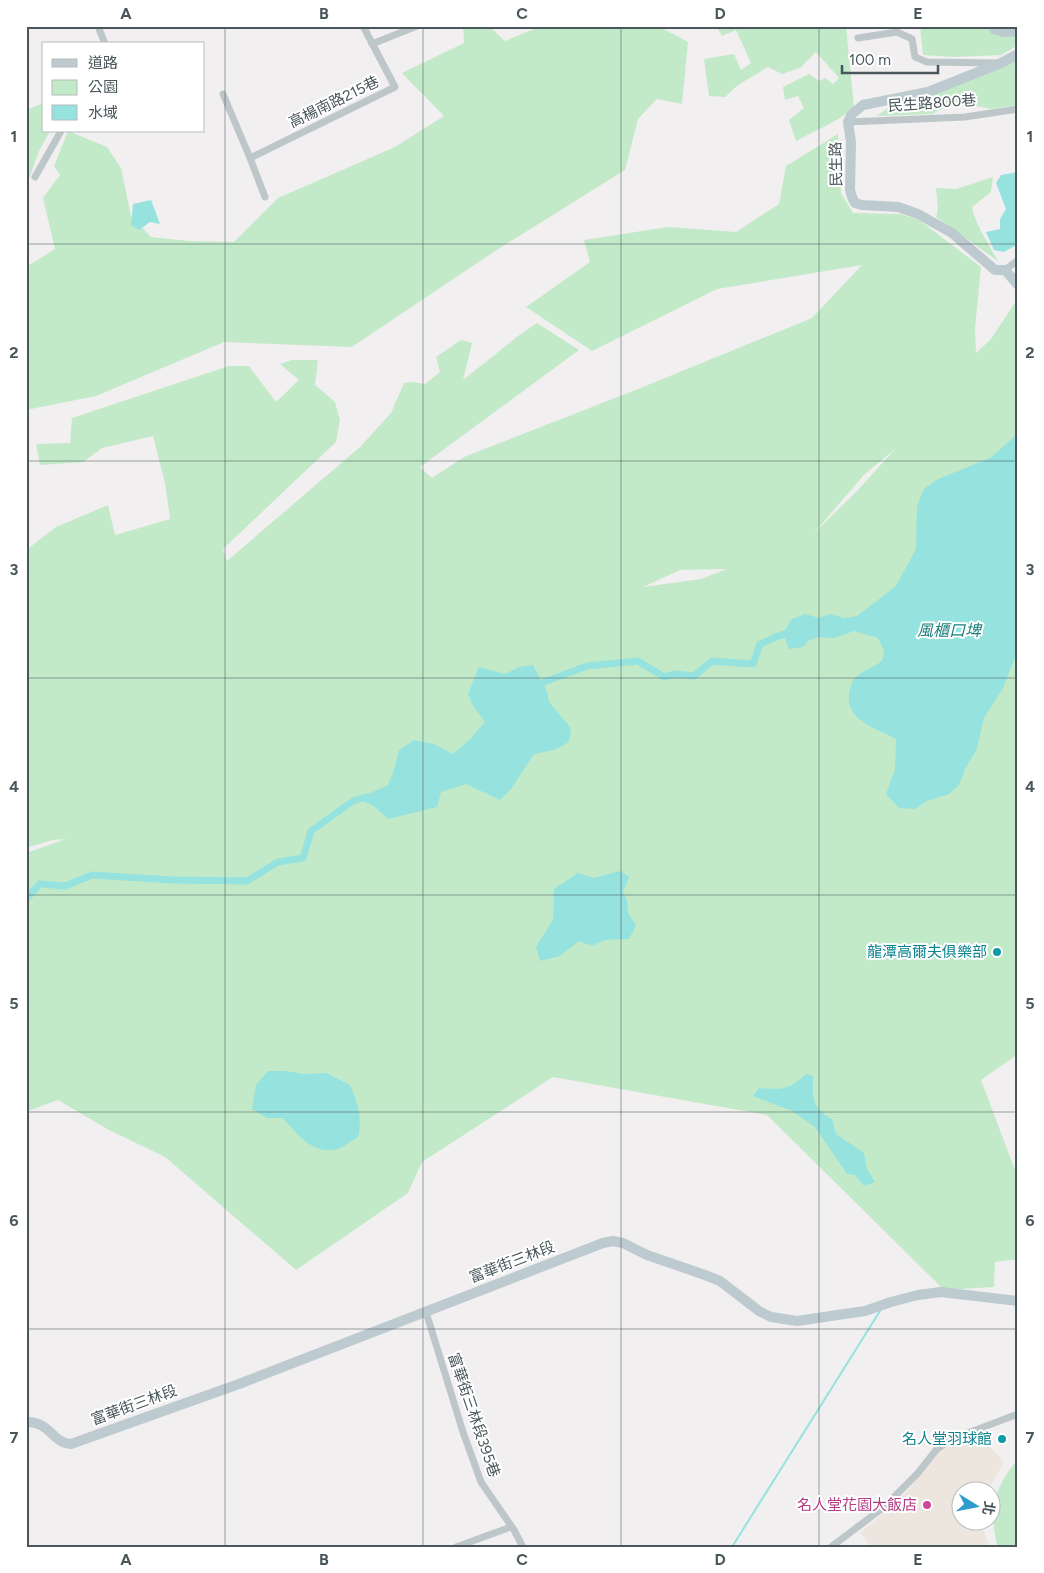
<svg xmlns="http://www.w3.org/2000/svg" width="1044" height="1573" viewBox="0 0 1044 1573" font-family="Figtree,'Noto Sans TC',sans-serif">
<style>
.commercial{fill:#ece6df}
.green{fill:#c3eac8;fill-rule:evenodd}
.water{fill:#95e2df}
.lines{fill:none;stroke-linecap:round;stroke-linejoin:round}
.stream{stroke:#95e2df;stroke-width:2}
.canal{stroke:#95e2df;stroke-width:7}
.street{stroke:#bdc7ca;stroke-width:7}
.secondary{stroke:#bdcacf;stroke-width:10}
.grid{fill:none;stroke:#49575b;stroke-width:1;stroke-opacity:0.55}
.culture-dot{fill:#0f9aa8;stroke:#fff;stroke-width:2}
.hotel-dot{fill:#d1479c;stroke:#fff;stroke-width:2}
.labels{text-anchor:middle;stroke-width:4;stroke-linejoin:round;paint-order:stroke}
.street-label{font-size:15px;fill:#49575b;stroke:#fff}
.culture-label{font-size:15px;fill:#0d838f;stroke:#fff;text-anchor:end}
.hotel-label{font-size:15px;fill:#b23c85;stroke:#fff;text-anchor:end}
.water-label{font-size:16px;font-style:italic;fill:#1b7f7b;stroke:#fff}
.neatline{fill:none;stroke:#49575b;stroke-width:2}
.grid-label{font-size:16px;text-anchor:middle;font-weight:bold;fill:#49575b}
</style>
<rect width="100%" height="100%" fill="#f2eff0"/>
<polygon class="commercial" points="963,1438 981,1438 1004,1462 988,1490 962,1490 962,1520 980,1521 990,1547 871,1547 860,1533 900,1499 941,1450"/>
<g class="green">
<polygon points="463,26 489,26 505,41 541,26 658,26 688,42 682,104 657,99 638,119 625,170 495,251 352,347 224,342 96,396 26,410 26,267 55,249 43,198 60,175 54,166 68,131 107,147 121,168 131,216 151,237 189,241 234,242 278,198 395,147 444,116 402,73 464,43"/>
<path d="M716 26H846L854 108C837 122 816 130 796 141L789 120 804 108 798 96 785 100 783 87 809 74 819 81 825 78 833 84 839 78 816 52 800 68 782 74 768 67 738 85 725 97 709 96 704 59 734 54 741 70 751 63 736 30 722 36Z"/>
<polygon points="920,26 986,26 997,32 1018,32 1018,45 1001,55 954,57 923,55"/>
<polygon points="1018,56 1018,105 991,109 956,102 932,114 876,116 892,106 981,75"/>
<polygon points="44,103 44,131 50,131 39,151 26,187 26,110"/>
<path d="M838 134 841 193 853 213 900 214 919 220 981 267 975 328 976 353 991 339 1018 298V355L1016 357 1018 358V1054L981 1080 1018 1178V1259L995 1262 994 1287 944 1290 767 1115 553 1077 422 1162 408 1193 296 1270 165 1157 109 1130 58 1100 26 1112V853L66 839 53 840 26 848V609H28L26 550 56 527 108 505 115 535 170 519 165 483 153 436 102 448 83 462 40 465 36 444 70 443 72 418 229 366H249L276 402 299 380 280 364 292 360H318L315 385 335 402 340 420 336 442 223 549 227 561 360 447 391 413 404 383 412 382 425 384 440 372 436 357 461 340 472 343 463 380 518 336 537 323 579 350 420 467 432 478 464 457 638 389 812 318 862 265 717 289 592 351 526 307 590 262 584 240 668 227 736 232 779 204 786 166ZM895 449 856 492 813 534 864 475ZM727 569 701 579 643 587 680 570Z"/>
<path d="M993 177 991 192 972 207C974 222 990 246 998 261L936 217 938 209 936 188 956 189Z"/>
<path d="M1018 1460V1547H998C988 1516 994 1484 1018 1460Z"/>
</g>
<g class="water">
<polygon points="1018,172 1018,244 1004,252 994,250 986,232 1000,229 1000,219 1006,209 996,183 1001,175"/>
<polygon points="151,200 160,224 150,222 139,230 131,225 133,204"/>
<path d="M1018 426V650L1003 688 984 718 977 749 966 767 959 785 949 794 927 801 915 809 899 808 886 794 895 769 896 739C878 729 846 721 849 695 849 690 852 680 856 677 863 671 874 667 882 661L884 651 878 638 854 631 834 638 818 637 808 641 803 647 789 649 783 633 792 619 805 614 819 618 830 614 844 618 857 616 896 586 916 549 917 506 924 489 938 479 990 458 1014 437Z"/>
<polygon points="533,665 547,692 549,702 571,728 569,742 554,750 534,754 511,789 500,800 466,784 441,792 437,807 388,819 374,806 357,799 388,785 393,773 399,750 414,740 434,744 453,754 470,739 485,722 472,704 468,694 479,667 505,674 519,667"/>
<polygon points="620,871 629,877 623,892 627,900 628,913 636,925 629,939 605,940 592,946 579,941 560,956 540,961 536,947 553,920 554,889 578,873 594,878"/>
<path d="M268 1071H285L304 1074 326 1073 350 1085C357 1102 363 1118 358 1137 351 1141 342 1149 334 1150 311 1153 296 1133 283 1118H267L252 1109 256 1085Z"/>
<path d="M806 1074 813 1076C813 1098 810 1107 832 1119L836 1134 864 1153 867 1169 875 1182 864 1186 855 1175 847 1174 815 1127 792 1111 753 1096 759 1088C783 1090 788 1090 806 1074Z"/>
</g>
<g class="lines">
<polyline class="stream" points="732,1547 880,1311"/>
<g class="canal">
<polyline points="536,690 544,682 587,666 638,661 664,677 676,674 694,676 712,661 753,664 760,644 778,636 793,632"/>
<polyline points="26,899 40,884 65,886 92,875 173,880 247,881 278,862 303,858 311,831 353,801 366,797"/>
</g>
<g class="street">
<polyline points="98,26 105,44"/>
<polyline points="858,38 897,32 912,39 915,57 927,62 996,63"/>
<polyline points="372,44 417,26"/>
<polyline points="223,94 250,158 265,197"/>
<polyline points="848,122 965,117 1018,109"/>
<polyline points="250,158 395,87 363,26"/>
<polyline points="35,177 61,131"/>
<polyline points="1005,270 1018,260"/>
<polyline points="426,1312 463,1432 481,1482 514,1530 523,1547"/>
<polyline points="456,1547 511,1527"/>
<polyline points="831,1547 884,1507 917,1474 937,1449 952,1439 1018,1414"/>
</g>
<g class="secondary">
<polyline points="993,26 994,29 1004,32 1018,31"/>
<polyline points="1018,54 1001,63 928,92 863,105 852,114 848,122 851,142 850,190 852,197 855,203 862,205 898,207 918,214 952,233 995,270 1005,270 1018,285"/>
<path d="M26 1422C50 1421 52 1443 71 1444L239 1384 603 1243 613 1241 623 1243 647 1255 705 1275 720 1281 759 1311 771 1317 797 1321 865 1311 891 1302 918 1295 941 1292 1018 1301"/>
</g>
</g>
<path class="grid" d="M225 26V1547M423 26V1547M621 26V1547M819 26V1547M26 244H1018M26 461H1018M26 678H1018M26 895H1018M26 1112H1018M26 1329H1018"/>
<g class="culture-dot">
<circle cx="997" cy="952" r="5"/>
<circle cx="1002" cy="1439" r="5"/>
</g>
<circle class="hotel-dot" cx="927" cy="1505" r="5"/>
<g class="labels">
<g class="street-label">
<text transform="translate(334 102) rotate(-26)" y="5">高楊南路215巷</text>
<text transform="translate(932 103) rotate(-4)" y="5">民生路800巷</text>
<text transform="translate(836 164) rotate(-91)" y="5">民生路</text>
<text transform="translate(512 1262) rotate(-21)" y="5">富華街三林段</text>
<text transform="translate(134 1405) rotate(-20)" y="5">富華街三林段</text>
<text transform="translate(474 1415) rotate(71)" y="5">富華街三林段395巷</text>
</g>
<g class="culture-label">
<text x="987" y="957">龍潭高爾夫俱樂部</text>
<text x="992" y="1444">名人堂羽球館</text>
</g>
<g class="hotel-label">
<text x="917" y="1510">名人堂花園大飯店</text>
</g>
<g class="water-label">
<text x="949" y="636">風櫃口埤</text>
</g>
</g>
<rect width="1044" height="1573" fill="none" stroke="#ffffff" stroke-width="55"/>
<rect x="42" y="42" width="162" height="90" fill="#ffffff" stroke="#b6bcbd"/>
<rect x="52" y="59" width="25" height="8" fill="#bdcacf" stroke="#b6bcbd"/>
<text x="88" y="68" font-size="15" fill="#49575b">道路</text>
<rect x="52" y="80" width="25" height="15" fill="#c3eac8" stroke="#b6bcbd"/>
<text x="88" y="92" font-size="15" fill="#49575b">公園</text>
<rect x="52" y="105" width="25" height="15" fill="#95e2df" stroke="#b6bcbd"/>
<text x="88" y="118" font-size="15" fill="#49575b">水域</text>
<g transform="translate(976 1506) rotate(100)"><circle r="24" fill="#ffffff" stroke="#b6bcbd"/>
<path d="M0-4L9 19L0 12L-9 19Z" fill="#2e9ccd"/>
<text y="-8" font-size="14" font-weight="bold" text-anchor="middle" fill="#49575b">北</text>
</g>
<path d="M842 65v8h96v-8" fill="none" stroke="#49575b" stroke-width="2.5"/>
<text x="849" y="65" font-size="15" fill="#49575b" stroke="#ffffff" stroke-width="4" paint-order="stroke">100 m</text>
<rect x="28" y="28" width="988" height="1518" class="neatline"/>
<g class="grid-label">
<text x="126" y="19">A</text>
<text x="324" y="19">B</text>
<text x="522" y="19">C</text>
<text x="720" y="19">D</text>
<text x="918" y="19">E</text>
<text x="14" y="142">1</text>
<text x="1030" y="142">1</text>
<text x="14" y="358">2</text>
<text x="1030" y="358">2</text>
<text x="14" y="575">3</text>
<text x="1030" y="575">3</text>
<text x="14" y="792">4</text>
<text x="1030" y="792">4</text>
<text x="14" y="1009">5</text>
<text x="1030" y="1009">5</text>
<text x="14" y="1226">6</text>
<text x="1030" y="1226">6</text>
<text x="14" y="1443">7</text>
<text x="1030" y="1443">7</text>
<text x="126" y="1565">A</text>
<text x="324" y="1565">B</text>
<text x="522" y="1565">C</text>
<text x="720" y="1565">D</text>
<text x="918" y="1565">E</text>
</g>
</svg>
